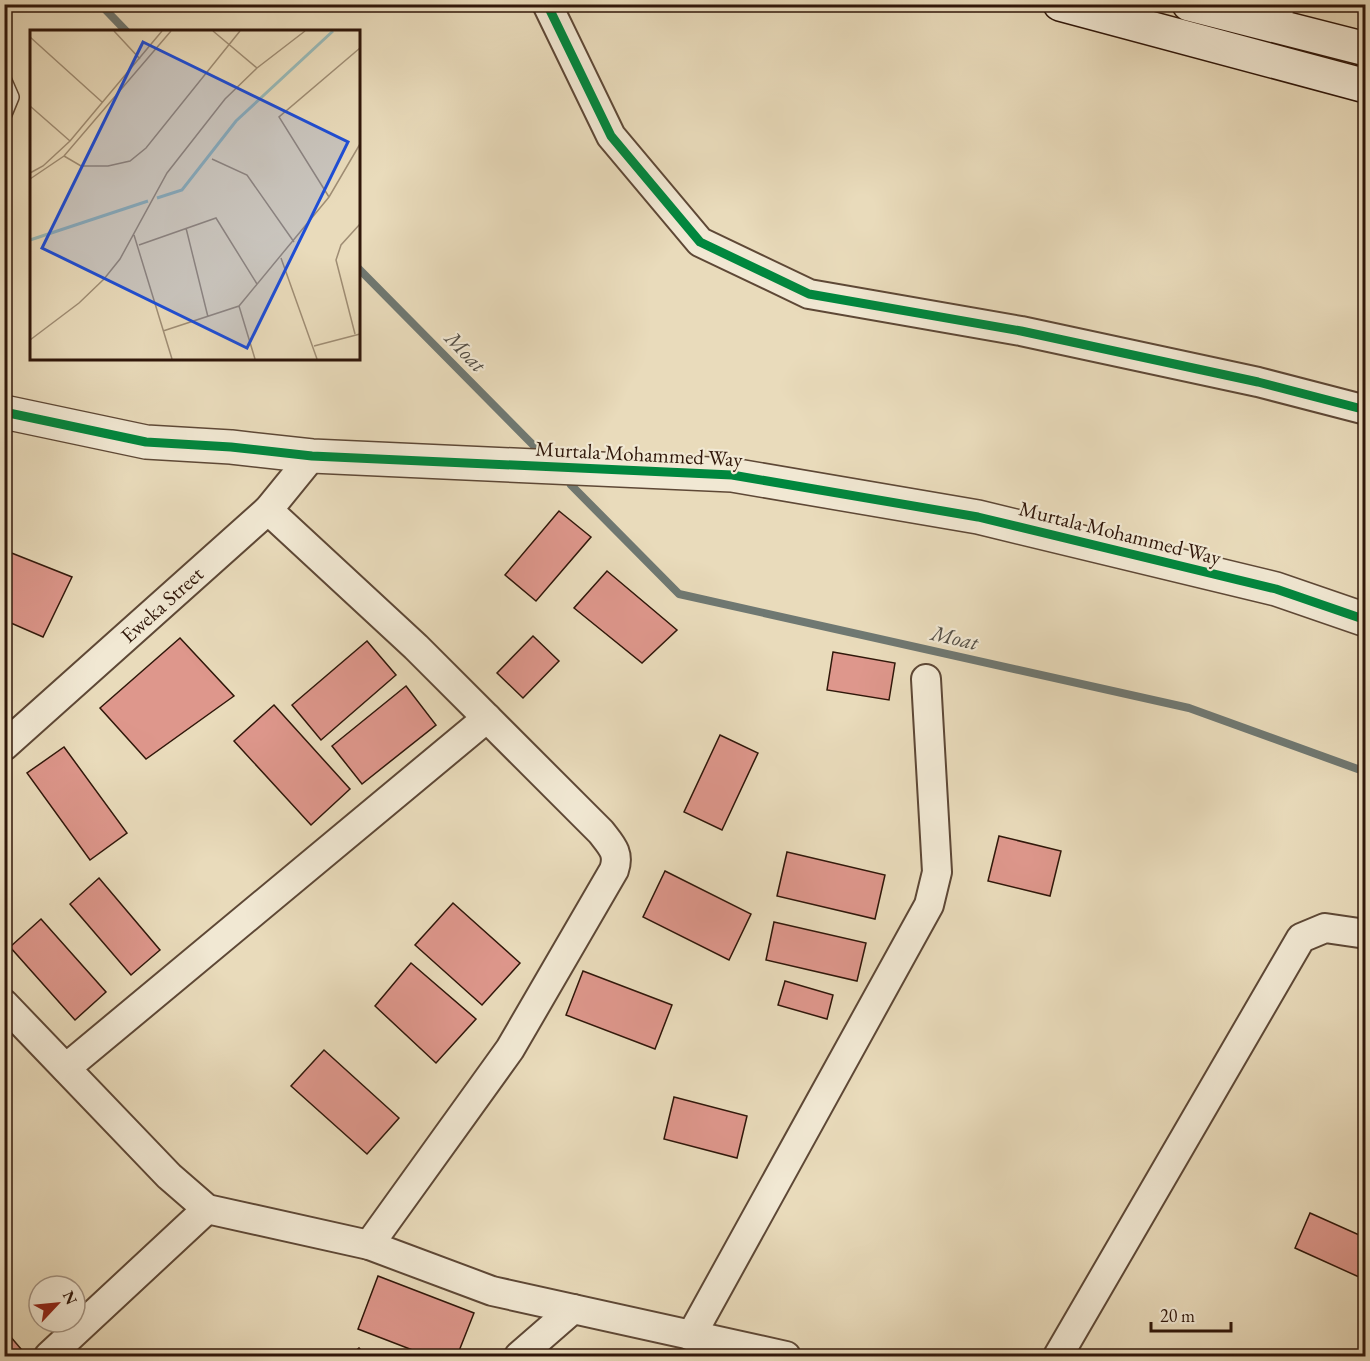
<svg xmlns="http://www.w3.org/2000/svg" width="1370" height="1361" viewBox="0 0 1370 1361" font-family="'EB Garamond',serif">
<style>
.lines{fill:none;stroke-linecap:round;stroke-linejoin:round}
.stream{stroke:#6f7872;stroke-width:8}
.building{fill:#de978c;stroke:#30170a;stroke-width:1.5}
.service-casing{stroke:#5e4836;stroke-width:18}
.minor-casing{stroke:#5e4836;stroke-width:32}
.tertiary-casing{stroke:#5e4836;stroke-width:36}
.secondary-casing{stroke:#30170a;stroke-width:36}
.service{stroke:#f1e8d3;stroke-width:15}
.minor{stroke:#f1e8d3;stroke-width:28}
.tertiary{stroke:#f1e8d3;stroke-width:33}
.secondary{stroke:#f1e8d3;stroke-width:33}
.cycleway-casing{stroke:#f1e8d3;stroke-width:13}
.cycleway{stroke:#00873e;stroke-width:9}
.labels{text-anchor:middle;stroke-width:4.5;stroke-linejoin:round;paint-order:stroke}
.street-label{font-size:21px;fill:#30170a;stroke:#f1e8d3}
.water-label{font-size:22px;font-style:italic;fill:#555047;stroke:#f1e8d3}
.inset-river{fill:none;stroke:#99b9b7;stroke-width:3}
.inset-road{fill:none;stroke:#9f8d74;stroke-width:1.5}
.view{fill:#1d4ed8;fill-opacity:0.15;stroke:#1d4ed8;stroke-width:3}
.inset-edge{fill:none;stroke:#30170a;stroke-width:3}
</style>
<rect width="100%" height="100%" fill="#e9dbbb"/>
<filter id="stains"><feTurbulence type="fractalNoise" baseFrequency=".00333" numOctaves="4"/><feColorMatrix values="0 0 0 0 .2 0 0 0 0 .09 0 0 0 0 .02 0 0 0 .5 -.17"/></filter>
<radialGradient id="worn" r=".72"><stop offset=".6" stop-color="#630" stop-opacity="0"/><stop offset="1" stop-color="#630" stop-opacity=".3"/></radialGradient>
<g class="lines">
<g class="stream">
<polyline points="100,4 127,32"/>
<polyline points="358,268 545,457"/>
<polyline points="571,485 679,594 1189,708 1366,772"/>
</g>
</g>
<g class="building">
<polygon points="559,511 591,537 536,601 505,575"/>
<polygon points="4,550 72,577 43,637 4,620"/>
<polygon points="607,571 677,630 642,663 574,608"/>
<polygon points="533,636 559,661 523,698 497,673"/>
<polygon points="180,638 234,696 146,759 100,708"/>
<polygon points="367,641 396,675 321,740 292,705"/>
<polygon points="833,652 895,663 889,700 827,690"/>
<polygon points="406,686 436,725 362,784 332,746"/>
<polygon points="274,705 350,789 311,825 234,741"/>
<polygon points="720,735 758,753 722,830 684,812"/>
<polygon points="64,747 127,833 90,860 27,773"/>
<polygon points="999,836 1061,851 1050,896 988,881"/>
<polygon points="787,852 885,875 875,919 777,896"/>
<polygon points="665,871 751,914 729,960 643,917"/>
<polygon points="99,878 160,950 131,975 70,904"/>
<polygon points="453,903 520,963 482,1005 415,945"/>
<polygon points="41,919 106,992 75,1020 10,947"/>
<polygon points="774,922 866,943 857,981 766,960"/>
<polygon points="411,963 476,1019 436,1063 375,1006"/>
<polygon points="583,971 672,1005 655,1049 566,1015"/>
<polygon points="785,981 833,995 827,1019 778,1005"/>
<polygon points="324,1050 399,1118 367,1154 291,1086"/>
<polygon points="674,1097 747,1116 737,1158 664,1139"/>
<polygon points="1310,1213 1366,1238 1366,1261 1359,1277 1295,1248"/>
<polygon points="378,1276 474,1313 457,1356 428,1356 358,1329"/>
<polygon points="4,1329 27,1356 4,1356"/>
<polygon points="359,1348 367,1356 349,1356"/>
</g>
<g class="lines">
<g class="service-casing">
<polyline id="service" points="4,81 11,97 4,114"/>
</g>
<g class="minor-casing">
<g id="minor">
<polyline points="547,4 611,136 700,242 809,294 1021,331 1258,382 1366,410"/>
<polyline points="1272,27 1281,4"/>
<path d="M268 510 416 647 601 832C611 845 620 853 614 870L510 1049 369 1245"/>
<path id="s1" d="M4 746 268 510 312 456"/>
<polyline points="4,1004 169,1176 207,1209 369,1245 492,1291 786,1356"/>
<polyline points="66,1068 487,718"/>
<polyline points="691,1336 929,905 937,872 926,679"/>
<polyline points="49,1356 207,1209"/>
<polyline points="519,1356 573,1309"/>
<polyline points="1058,1356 1301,938 1325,928 1366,934"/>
</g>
</g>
<g class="tertiary-casing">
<polyline id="tertiary" points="4,412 146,442 231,447 312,456 732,475 978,517 1276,589 1366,620"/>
</g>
<g class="secondary-casing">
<g id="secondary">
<polyline points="1060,4 1366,86"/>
<polyline points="1189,4 1366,49"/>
</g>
</g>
<use href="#service" class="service"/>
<use href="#minor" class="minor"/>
<use href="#tertiary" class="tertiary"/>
<use href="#secondary" class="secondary"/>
<g class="cycleway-casing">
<g id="cycleway">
<polyline points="547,4 611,136 700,242 809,294 1021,331 1258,382 1366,410"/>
<polyline points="4,412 146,442 231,447 312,456 732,475 978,517 1276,589 1366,620"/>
</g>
</g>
<use href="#cycleway" class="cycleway"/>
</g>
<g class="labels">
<g class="street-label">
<text transform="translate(639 454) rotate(3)" y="7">Murtala Mohammed Way</text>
<text transform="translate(1120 533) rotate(14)" y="7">Murtala Mohammed Way</text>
<text dy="7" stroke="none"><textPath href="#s1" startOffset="212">Eweka Street</textPath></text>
</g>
<g class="water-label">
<text transform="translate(466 351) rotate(46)" y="8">Moat</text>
<text transform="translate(955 637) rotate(13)" y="8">Moat</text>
</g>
</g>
<g transform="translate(30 30)">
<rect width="330" height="330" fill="#e9dbbb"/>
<path class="inset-river" d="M127 168 152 160 206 91 303 1M0 210 118 171"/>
<path class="inset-road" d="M84 1 110 29M183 1 227 38M0 7 72 72M0 76 40 111M34 126 51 136H78L100 131 116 118 210 1M182 129 217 145 264 212M0 143 13 136 40 111 132 1M0 149 34 126 141 1M299 167 249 87 330 18M156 198 178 287M104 205 142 329M109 215 186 188 227 254M251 228 287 329M209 276 225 329M133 301 209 276 299 167 330 114M325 304 306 230 311 215 330 194M0 310 49 273 74 249 90 229 137 143 195 69 227 38 275 1M284 316 330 304"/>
<path class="view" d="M113 12 318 112 217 318 12 218Z"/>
<rect width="330" height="330" class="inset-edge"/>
</g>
<rect width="1370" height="1361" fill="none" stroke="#e9dbbb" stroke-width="24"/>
<rect x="6" y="6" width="1358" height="1349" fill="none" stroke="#30170a" stroke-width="3"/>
<rect x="12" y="12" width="1346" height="1337" fill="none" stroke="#30170a" stroke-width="1.5"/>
<g transform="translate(57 1304) rotate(64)"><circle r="28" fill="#f1e8d3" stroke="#a49483" stroke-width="1.5"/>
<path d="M0-4.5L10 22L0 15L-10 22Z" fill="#8f2418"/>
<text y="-9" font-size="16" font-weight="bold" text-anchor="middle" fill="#30170a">N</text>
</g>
<path d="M1151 1322v9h80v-9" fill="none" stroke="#30170a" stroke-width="3"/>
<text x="1160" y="1322" font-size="18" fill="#30170a" stroke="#f1e8d3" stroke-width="4.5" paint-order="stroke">20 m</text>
<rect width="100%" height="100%" filter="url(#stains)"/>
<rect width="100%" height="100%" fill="url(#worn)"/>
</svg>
